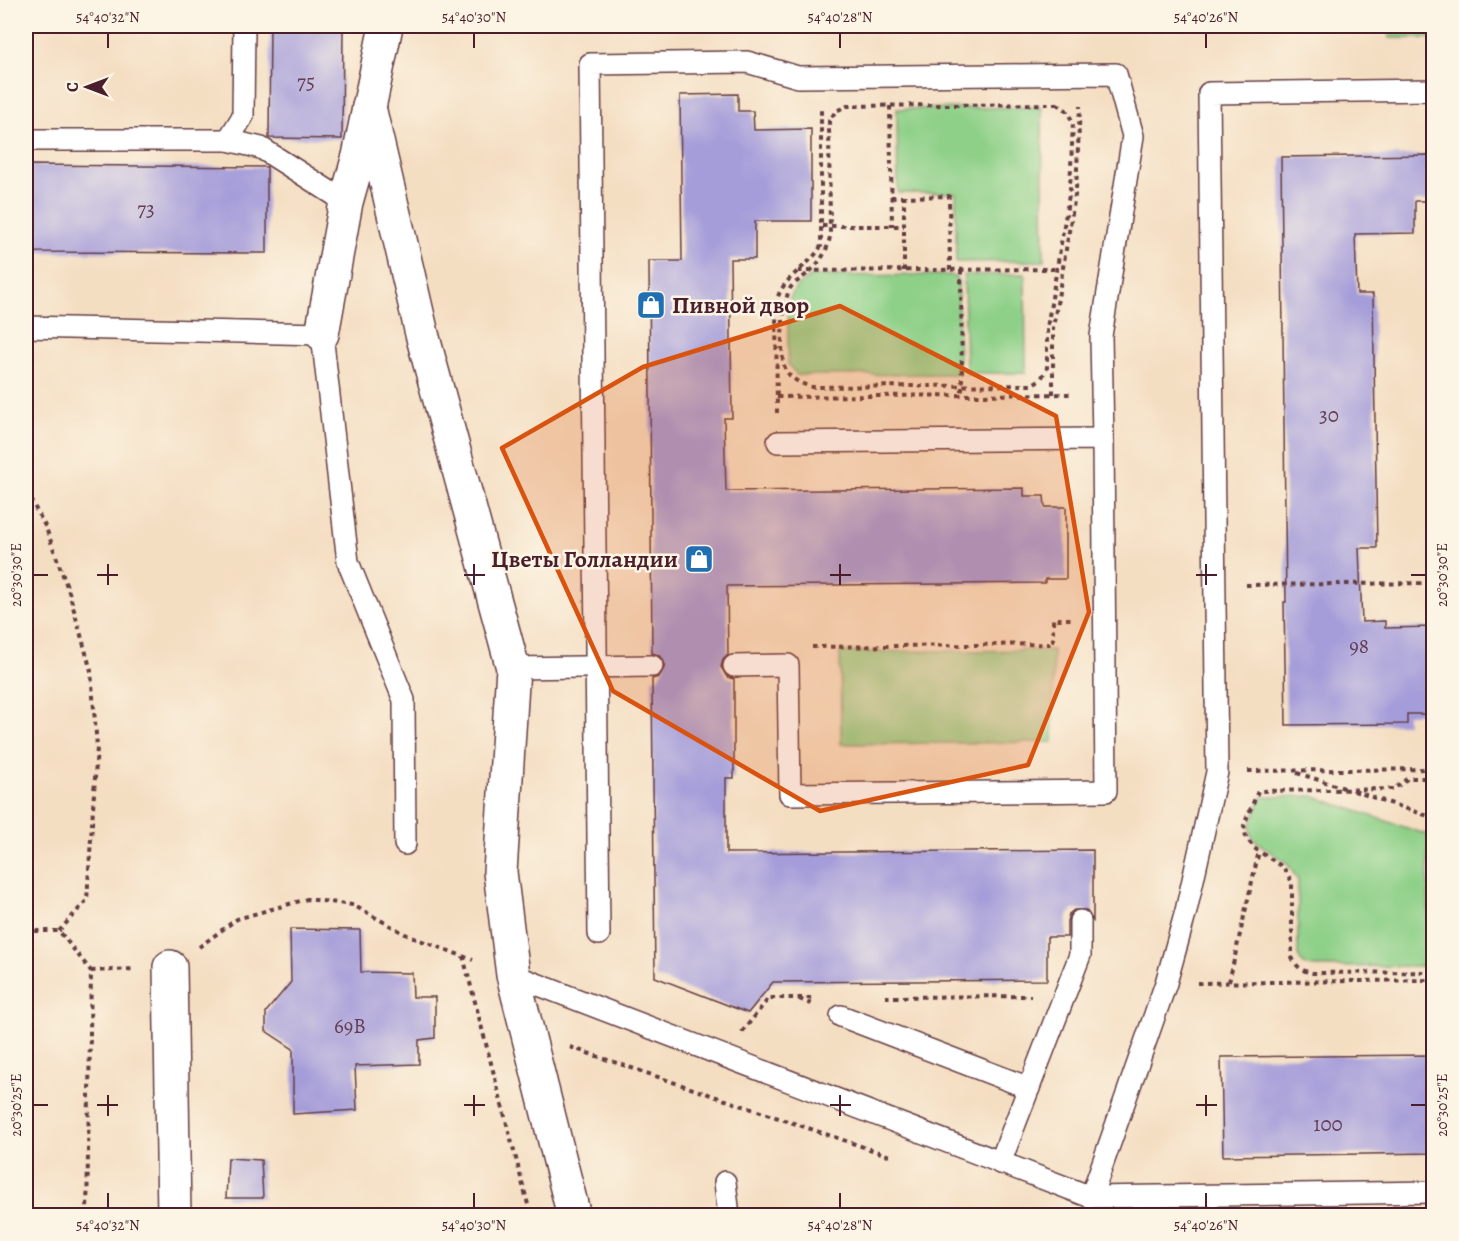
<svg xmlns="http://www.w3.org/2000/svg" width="1459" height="1241" viewBox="0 0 1459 1241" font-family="Alegreya,serif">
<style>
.green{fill:#8ed088;stroke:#6c785a;stroke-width:1.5}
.building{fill:#a59dd9}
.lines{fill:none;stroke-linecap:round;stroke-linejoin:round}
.service-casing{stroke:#643c42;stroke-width:24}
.minor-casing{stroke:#643c42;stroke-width:36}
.path{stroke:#643c42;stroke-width:4;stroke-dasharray:4.5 4.5;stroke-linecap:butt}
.service{stroke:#fff;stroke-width:21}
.minor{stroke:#fff;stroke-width:33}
.marked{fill:#d8530f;fill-opacity:0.2;stroke:#d8530f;stroke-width:4.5;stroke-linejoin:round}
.ticks{fill:none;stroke:#4a1f2b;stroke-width:2}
.labels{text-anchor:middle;stroke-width:5;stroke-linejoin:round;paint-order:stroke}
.number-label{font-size:21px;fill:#613e56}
.poi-label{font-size:24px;font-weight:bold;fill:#4a1f2b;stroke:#fcf5e5;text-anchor:start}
.neatline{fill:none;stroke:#4a1f2b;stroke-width:2}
.ticks-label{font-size:15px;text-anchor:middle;fill:#4a1f2b}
</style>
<rect width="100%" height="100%" fill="#fcf5e5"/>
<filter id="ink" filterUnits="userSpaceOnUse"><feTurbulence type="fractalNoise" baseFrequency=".0167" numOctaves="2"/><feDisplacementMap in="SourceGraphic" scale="12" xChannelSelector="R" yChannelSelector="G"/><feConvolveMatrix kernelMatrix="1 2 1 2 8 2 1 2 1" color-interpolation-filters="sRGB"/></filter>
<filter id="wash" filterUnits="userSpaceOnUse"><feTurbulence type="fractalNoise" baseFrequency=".008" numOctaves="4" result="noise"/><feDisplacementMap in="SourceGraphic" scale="24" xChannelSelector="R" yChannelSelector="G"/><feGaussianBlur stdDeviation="1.35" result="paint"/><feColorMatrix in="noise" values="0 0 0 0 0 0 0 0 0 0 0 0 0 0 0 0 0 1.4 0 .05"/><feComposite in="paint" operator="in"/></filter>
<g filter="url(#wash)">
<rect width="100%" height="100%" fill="#f4dec2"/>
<g class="green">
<polygon points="1388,26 1433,26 1433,38 1389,38"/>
<polygon points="1042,107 1044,261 956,262 956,193 898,193 897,109"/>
<polygon points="1025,274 1026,373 966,373 964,275"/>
<polygon points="950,275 955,277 958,281 959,374 797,375 788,364 788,302 796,287 811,276"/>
<polygon points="1053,650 1053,742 841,744 840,652"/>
<path d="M1312 796 1428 835 1429 966 1314 967C1306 966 1302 964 1298 956V880L1287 863 1258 843 1251 835 1250 826 1262 797Z"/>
</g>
<g id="blocks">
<g class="building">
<polygon points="270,26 343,26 342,139 269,138"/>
<polygon points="738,94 738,111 753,111 754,130 811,129 811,221 755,221 755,259 730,259 732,418 724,418 726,491 1024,488 1024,496 1044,496 1045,507 1066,507 1066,579 1045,579 1045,583 727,586 728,655 723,660 721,667 727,677 734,679 734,778 726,778 726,853 1093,850 1093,921 1086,910 1074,910 1069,914 1067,921 1067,937 1047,937 1047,980 773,982 748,1013 655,977 652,679 659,677 665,666 663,659 658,655 652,653 649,261 682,261 680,95"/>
<polygon points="1431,155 1432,201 1415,201 1415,233 1355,234 1357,294 1373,294 1377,548 1359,548 1362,622 1385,621 1385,628 1434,627 1434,714 1407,714 1407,724 1286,725 1284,602 1286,602 1281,157"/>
<polygon points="26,165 267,167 267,253 26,252"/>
<polygon points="290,929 360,930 361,972 412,973 413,997 435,997 435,1038 419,1040 419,1064 355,1066 357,1110 293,1114 293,1049 266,1031 266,1012 291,982"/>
<polygon points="1434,1055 1434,1153 1223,1156 1221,1057"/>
<polygon points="228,1158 261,1160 263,1198 226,1198"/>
</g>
</g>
</g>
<g filter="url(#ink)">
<use href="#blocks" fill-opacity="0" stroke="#643c42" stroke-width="1.5"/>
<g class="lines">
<g class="service-casing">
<g id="service">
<polyline points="26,140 228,140 261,148 346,202"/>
<polyline points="228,140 243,116 244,26"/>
<polyline points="26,327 322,334 348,562 404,700 405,844"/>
<polyline points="734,666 788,665 790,794 1106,791 1103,439 778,442"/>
<polyline points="513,668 652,666"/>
<polyline points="599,934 590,64 747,62 798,77 1116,74 1133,136 1101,336 1103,439"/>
<polyline points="513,975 1091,1197 1434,1192"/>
<polyline points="841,1016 1029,1088"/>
<polyline points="1000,1163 1080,955 1080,921"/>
<polyline points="725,1182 729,1216"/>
<polyline points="1091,1197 1166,983 1186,911 1217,772 1209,93 1434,90"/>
</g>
</g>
<g class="minor-casing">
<g id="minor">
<polyline points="369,107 422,334 513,668 500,872 513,975 574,1216"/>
<polyline points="322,334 346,202 359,156 386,26"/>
<polyline points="170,967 174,1216"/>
</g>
</g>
<g class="path">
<path d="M1057 104 1066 110 1073 122 1070 189 1047 328V368L1041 379 1031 385 812 387C801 384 787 378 784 365 780 351 782 299 791 287 794 283 798 281 802 278 817 266 826 256 830 237L829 121 836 111 847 106Z"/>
<polyline points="890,106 892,226"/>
<polyline points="891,197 904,197"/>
<polyline points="822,226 904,226"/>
<polyline points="961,270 962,395"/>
<polyline points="798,271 1057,269"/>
<polyline points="904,271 904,197 949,196 950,270"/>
<polyline points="1053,394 1053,328 1076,189 1080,106"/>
<polyline points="777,397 1070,394"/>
<path d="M777 413 776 302C784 274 808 269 821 246V108"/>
<polyline points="26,491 46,528 69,592 91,671 97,747 87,900 59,931"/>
<polyline points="1246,585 1434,583"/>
<polyline points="812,647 1053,644 1053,619 1074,619"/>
<polyline points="1248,771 1434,769"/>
<polyline points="1297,773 1344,788"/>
<path d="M1434 778H1408L1394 789 1258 791 1244 825 1246 837 1254 848 1283 867 1292 882V957C1297 968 1302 971 1313 973L1434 972"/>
<polyline points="1354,791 1434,818"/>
<polyline points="26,931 59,931 91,971 87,1216"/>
<polyline points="199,947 237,919 307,899 353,905 409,936 473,960"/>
<polyline points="463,956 531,1216"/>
<polyline points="91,971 135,969"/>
<polyline points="1229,982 1259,851"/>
<polyline points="1197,983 1434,980"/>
<polyline points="885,997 1031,996"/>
<polyline points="799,999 814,1005"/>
<polyline points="742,1032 769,998 815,998"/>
<polyline points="570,1047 890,1156"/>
</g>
<use href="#service" class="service"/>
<use href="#minor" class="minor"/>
</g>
</g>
<path class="marked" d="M840 306 1056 416 1089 612 1028 765 820 811 613 691 502 448 643 367Z"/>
<path class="ticks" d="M108 33V48M474 33V48M840 33V48M1206 33V48M108 564V585M474 564V585M840 564V585M1206 564V585M33 575H48M97 575H118M464 575H485M830 575H851M1196 575H1217M1411 575H1426M108 1095V1116M474 1095V1116M840 1095V1116M1206 1095V1116M33 1105H48M97 1105H118M464 1105H485M830 1105H851M1196 1105H1217M1411 1105H1426M108 1193V1208M474 1193V1208M840 1193V1208M1206 1193V1208"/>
<defs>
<g id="shop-square" transform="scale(1.5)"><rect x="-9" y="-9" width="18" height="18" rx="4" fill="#1f6fb2" stroke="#fcf5e5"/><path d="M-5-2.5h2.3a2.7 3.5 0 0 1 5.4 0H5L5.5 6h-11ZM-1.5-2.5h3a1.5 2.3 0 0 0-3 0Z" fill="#fff"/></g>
</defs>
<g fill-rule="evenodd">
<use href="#shop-square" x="651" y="305"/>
<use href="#shop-square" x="699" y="559"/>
</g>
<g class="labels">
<g class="number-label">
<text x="306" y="89">75</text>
<text x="146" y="216">73</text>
<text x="1329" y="422">30</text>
<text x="1359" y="653">98</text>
<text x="350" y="1033">69В</text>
<text x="1328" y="1131">100</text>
</g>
<g class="poi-label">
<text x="672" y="313">Пивной двор</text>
<text x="678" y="567" text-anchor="end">Цветы Голландии</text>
</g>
</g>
<rect width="1459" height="1241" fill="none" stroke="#fcf5e5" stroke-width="66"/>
<g transform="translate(87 87) rotate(270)" stroke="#fcf5e5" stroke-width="4.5" paint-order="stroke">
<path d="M0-4.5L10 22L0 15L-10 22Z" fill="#4a1f2b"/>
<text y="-9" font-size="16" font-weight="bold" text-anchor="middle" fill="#4a1f2b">С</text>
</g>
<rect x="33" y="33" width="1393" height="1175" class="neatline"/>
<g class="ticks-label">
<text x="108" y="22">54°40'32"N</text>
<text x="474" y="22">54°40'30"N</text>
<text x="840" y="22">54°40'28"N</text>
<text x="1206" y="22">54°40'26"N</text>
<text transform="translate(1442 575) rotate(-90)" y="5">20°30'30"E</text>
<text transform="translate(16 575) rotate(-90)" y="5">20°30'30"E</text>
<text transform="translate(1442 1105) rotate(-90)" y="5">20°30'25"E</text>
<text transform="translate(16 1105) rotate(-90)" y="5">20°30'25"E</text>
<text x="108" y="1230">54°40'32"N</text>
<text x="474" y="1230">54°40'30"N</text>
<text x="840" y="1230">54°40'28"N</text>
<text x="1206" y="1230">54°40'26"N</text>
</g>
</svg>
